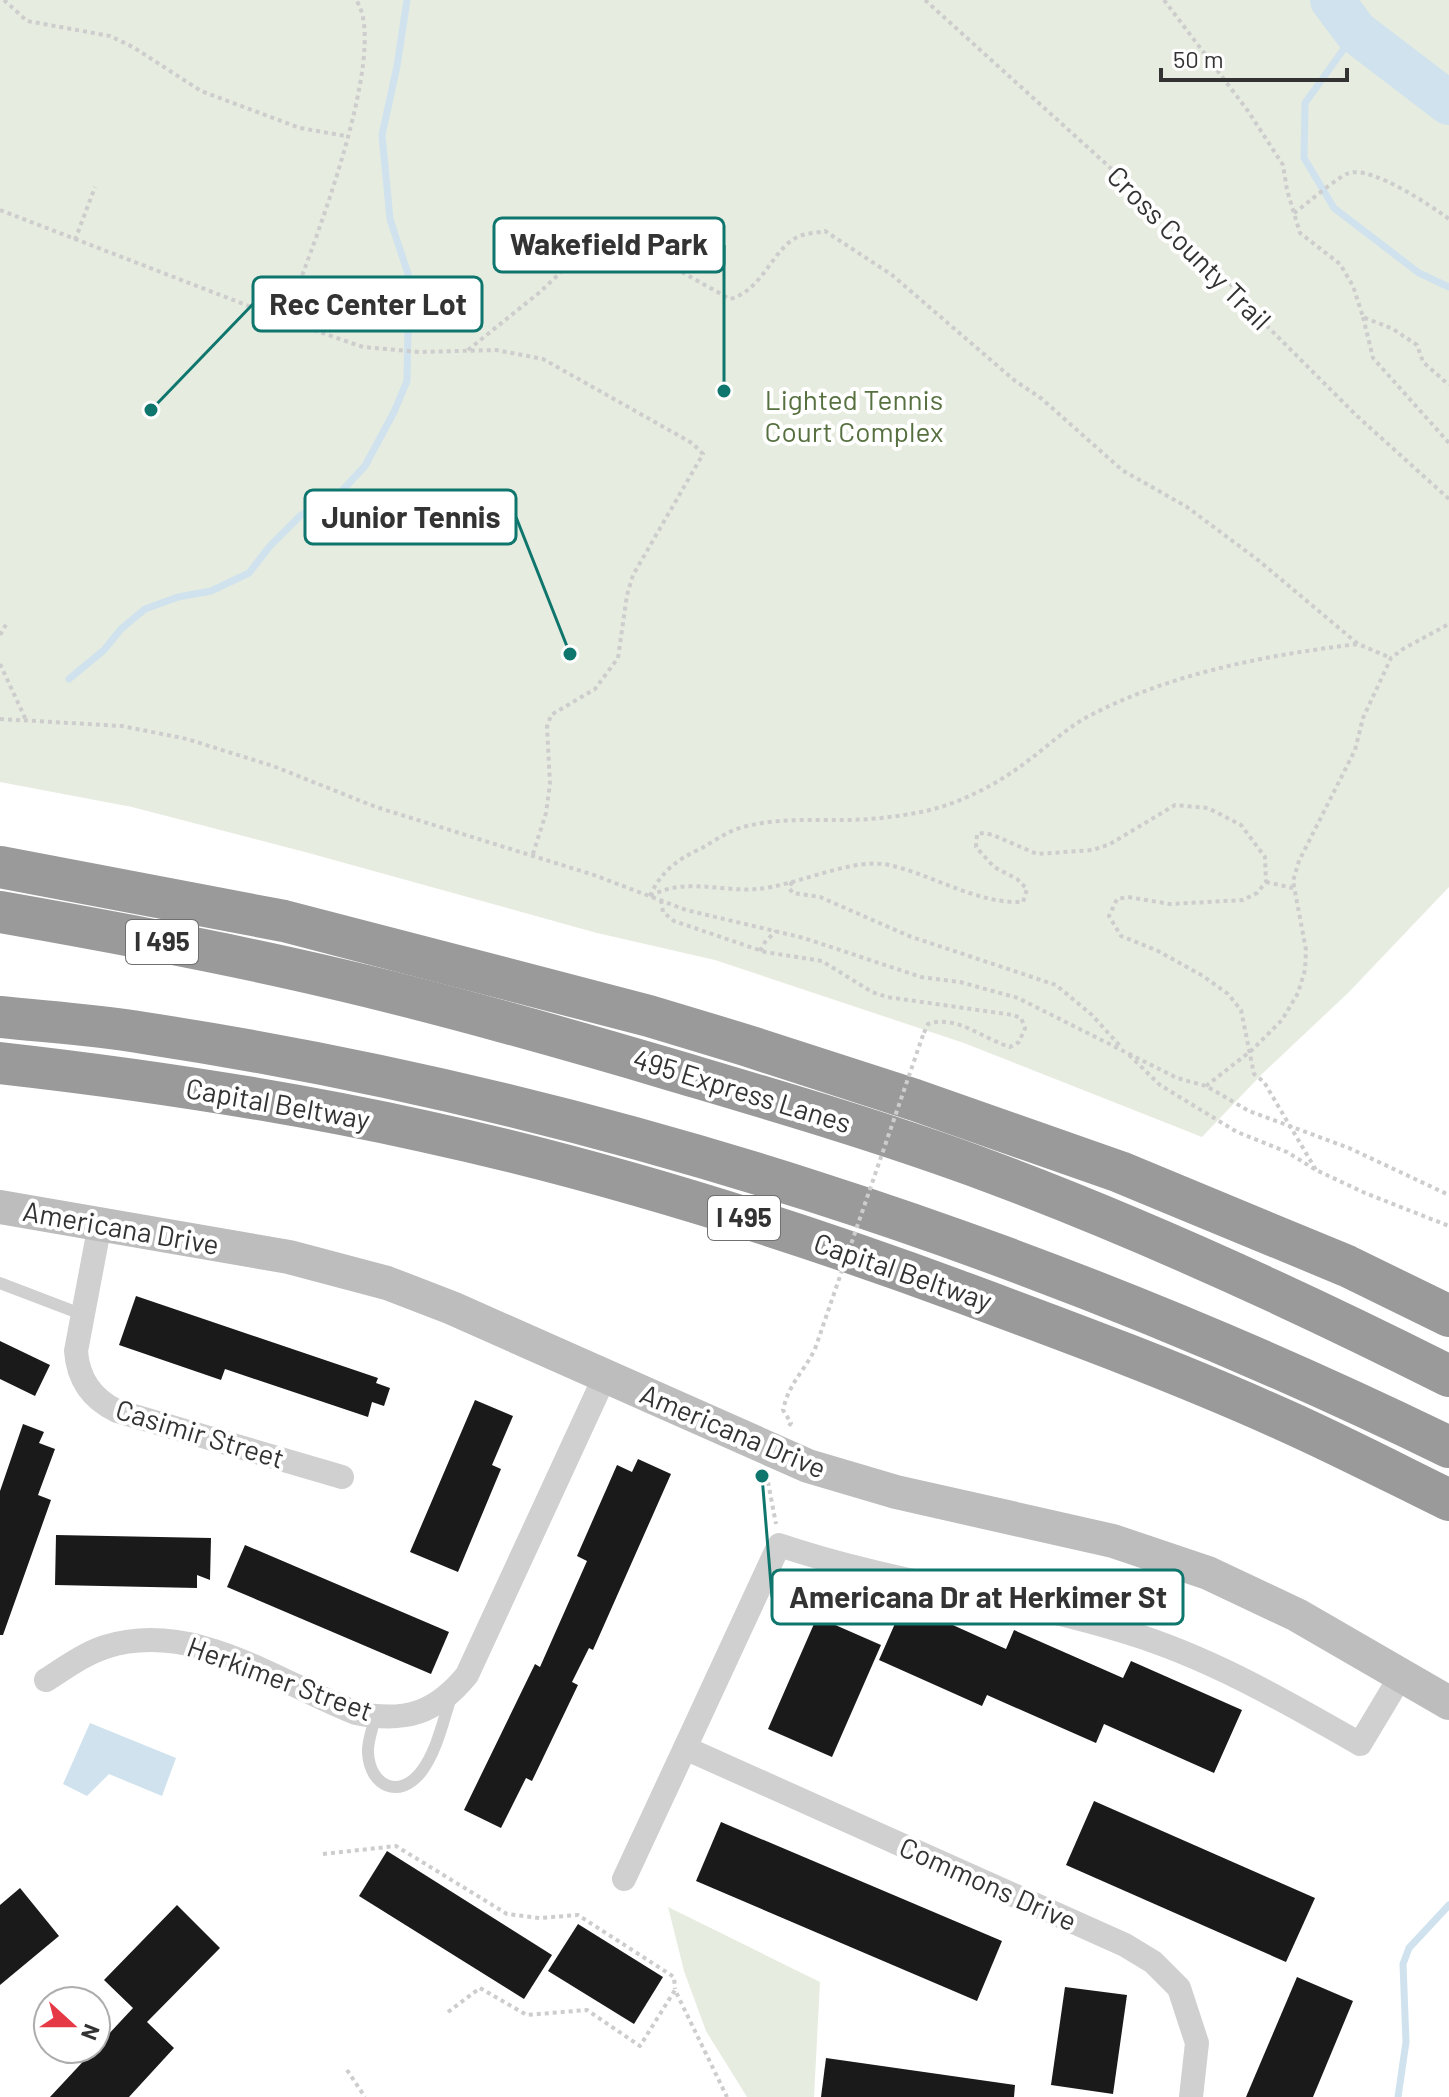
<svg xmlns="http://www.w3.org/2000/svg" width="1449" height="2097" viewBox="0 0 1449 2097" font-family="Barlow,sans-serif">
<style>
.green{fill:#e6ecdf}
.water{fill:#cfe2ee}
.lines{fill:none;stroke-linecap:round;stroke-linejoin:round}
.stream{stroke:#cfe2ee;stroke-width:7}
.river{stroke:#cfe2ee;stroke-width:44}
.building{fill:#1a1a1a}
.path{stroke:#cdcdcd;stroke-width:4;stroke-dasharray:4 4;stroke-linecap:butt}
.lane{stroke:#d0d0d0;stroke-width:12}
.street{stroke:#d0d0d0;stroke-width:24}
.secondary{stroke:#bdbdbd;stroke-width:34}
.highway{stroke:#9a9a9a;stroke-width:42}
.path-bridge{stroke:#cdcdcd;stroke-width:4;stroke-dasharray:4 4;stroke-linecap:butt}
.labels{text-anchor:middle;stroke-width:8;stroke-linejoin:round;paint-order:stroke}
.shield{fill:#fff;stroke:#707070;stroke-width:2}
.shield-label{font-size:26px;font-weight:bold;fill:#333}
.street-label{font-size:28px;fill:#333;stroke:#fff}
.park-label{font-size:28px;fill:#56703f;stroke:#fff}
.leader{fill:none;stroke:#0f766e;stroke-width:3}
.callout-dot{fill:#0f766e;stroke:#fff;stroke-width:3}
.callout{fill:#fff;stroke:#0f766e;stroke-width:3}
.callout-label{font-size:30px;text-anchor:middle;font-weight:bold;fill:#333}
</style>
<rect width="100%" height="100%" fill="#fff"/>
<g class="green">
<polygon points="0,0 1449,0 1449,887 1348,993 1263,1073 1202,1137 964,1043 715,960 597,933 305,852 132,807 0,782"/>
<polygon points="668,1907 820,1982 814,2097 747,2097 706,2031 684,1971"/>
</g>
<polygon class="water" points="90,1723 176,1758 162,1796 109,1774 87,1796 63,1784"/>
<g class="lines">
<g class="stream">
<polyline points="1356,32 1305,103 1304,158 1334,208 1419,273 1449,287"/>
<polyline points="69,679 104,650 121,629 145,609 178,597 211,591 249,573 270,546 301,515 337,496 365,466 394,412 407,381 409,277 390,219 382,135 397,66 407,0"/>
<polyline points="1398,2097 1406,2042 1403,1964 1409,1948 1449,1905"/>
</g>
<polyline class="river" points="1332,0 1356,32 1449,103"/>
</g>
<g class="building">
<polygon points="136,1296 378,1378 376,1383 390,1388 384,1406 372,1402 368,1417 225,1369 221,1380 119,1345"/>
<polygon points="0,1341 50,1365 35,1396 0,1379"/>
<polygon points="475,1400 513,1416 492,1465 501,1469 458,1572 410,1552"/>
<polygon points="23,1424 44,1432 39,1443 55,1449 38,1495 51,1500 3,1635 0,1635 0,1491"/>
<polygon points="638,1459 671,1474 593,1650 589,1648 572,1682 578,1685 532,1781 526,1778 501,1828 464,1810 535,1664 540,1667 587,1561 577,1556 617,1465 632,1472"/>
<polygon points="56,1535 211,1538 210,1580 197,1575 197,1588 55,1585"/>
<polygon points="245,1545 449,1632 431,1674 227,1587"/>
<polygon points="904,1603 1006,1649 1014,1630 1123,1678 1131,1661 1242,1710 1214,1773 1104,1724 1096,1743 987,1695 982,1706 879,1660"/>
<polygon points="817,1617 881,1645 832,1757 768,1729"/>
<polygon points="1094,1801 1315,1898 1286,1962 1066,1865"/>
<polygon points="721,1822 1002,1941 977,2001 696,1881"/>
<polygon points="387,1851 552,1955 524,1999 359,1896"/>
<polygon points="20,1888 59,1936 0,1985 0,1905"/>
<polygon points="177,1905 220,1948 147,2022 174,2048 129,2097 50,2097 133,2008 104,1980"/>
<polygon points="578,1924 663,1977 634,2024 548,1971"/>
<polygon points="1297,1977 1353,2001 1313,2097 1246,2097"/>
<polygon points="1065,1987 1127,1995 1113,2094 1051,2085"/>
<polygon points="826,2058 1015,2085 1014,2097 821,2097"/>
</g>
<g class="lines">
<g class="path">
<polyline points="4,0 27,21 110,36 133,47 201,91 300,128 346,136"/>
<polyline points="925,0 1126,182 1226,279 1265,324 1357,416 1449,499"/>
<polyline points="1164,0 1248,111 1283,165 1287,190 1300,233 1340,264 1353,286 1363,317 1393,329 1417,345 1423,362 1449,385"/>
<polyline points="0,210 285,320 363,347 420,352 496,350 543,359 692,443 703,454 633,575 627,595 618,658 595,689 551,715 547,727 550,784 546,813 532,857"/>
<path d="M1294 213C1307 204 1337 177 1349 173 1372 166 1430 205 1449 219"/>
<polyline points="75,240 95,187"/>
<polyline points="1363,317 1373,358 1449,443"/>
<path d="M285 320C307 263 392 50 356 0"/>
<path d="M468 350 540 292 579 255 606 236 621 238 730 299C764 290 773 246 800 236 807 233 817 233 825 231L892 275 1014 380 1042 399 1122 470 1187 507 1258 560 1358 644 1391 658"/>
<polyline points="0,635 7,623"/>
<polyline points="0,664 26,720"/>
<polyline points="0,719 122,726 187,739 273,766 376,807 594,875 686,910 804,938 921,977 960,982 1018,998 1177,1078 1206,1086 1249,1111 1349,1148 1449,1195"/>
<polyline points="792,882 789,888 793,893 820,897 909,936 1056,985 1092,1015 1120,1046"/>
<polyline points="1266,882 1293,888"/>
<path d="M650 896C686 877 719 892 757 889 796 886 852 857 889 865 934 875 976 904 1023 902L1027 889 1017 879 994 867 976 847 977 834 984 833 993 835 1037 854 1093 850 1110 844 1175 805 1208 808 1241 825 1265 857 1266 882 1257 893 1243 900 1170 904 1128 897 1117 899 1109 916 1121 936 1158 951 1203 976 1228 994 1241 1010 1254 1074 1264 1082 1316 1170"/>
<path d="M650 896C661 871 678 859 702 848 712 842 723 835 734 830 767 818 808 820 843 820 869 820 896 817 921 812 957 805 996 785 1025 763 1047 747 1065 729 1089 716 1171 673 1267 655 1358 644"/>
<path d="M661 900 663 912 674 921 765 952 822 961 872 992 887 997 1013 1015 1021 1018 1025 1028 1019 1042 1010 1047C983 1039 956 1014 928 1024L923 1035"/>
<polyline points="760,951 765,942 776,931"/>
<polyline points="1129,1055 1160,1085 1237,1132 1287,1152 1316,1170 1365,1193 1449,1226"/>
<polyline points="1206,1086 1252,1050 1282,1020 1298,993 1305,970 1306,950 1293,881 1299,861 1355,750 1363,718 1391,658 1403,649 1449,624"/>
<path d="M789 1426 791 1423 783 1410C789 1383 803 1373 815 1349"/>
<polyline points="768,1482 776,1524"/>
<polyline points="323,1854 396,1846 507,1914 540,1918 578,1915 674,1977 675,1989"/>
<polyline points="448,2012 480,1988 527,2015 587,2010 640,2046 675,1990 727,2097"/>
<polyline points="347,2070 365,2097"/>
</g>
<g class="lane">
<polyline points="0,1283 81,1314"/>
<path d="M375 1717C373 1728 367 1742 368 1753 370 1786 399 1800 421 1772 437 1751 443 1721 451 1697"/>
</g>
<g class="street">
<path d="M100 1224 76 1351C78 1379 92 1399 117 1411L342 1477"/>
<path d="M46 1680C65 1668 84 1654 105 1647 193 1619 277 1682 356 1713 405 1723 436 1713 467 1675L605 1376"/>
<path d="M685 1748 779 1545C892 1583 1012 1597 1126 1632 1209 1657 1285 1701 1360 1744L1402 1674"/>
<polyline points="624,1879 685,1748 1125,1945 1153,1962 1179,1988 1197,2043 1191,2097"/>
</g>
<polyline class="secondary" points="0,1207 289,1257 387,1283 452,1308 808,1466 896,1492 1113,1541 1208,1573 1297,1615 1449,1703"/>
<g class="highway">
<polyline points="0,867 284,921 649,1016 745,1045 915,1100 1120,1172 1347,1266 1449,1316"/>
<path d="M0 912C108 931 217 951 324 976 441 1003 557 1036 672 1070 773 1100 873 1129 972 1165 1135 1225 1294 1298 1449 1376"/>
<path d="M0 1017C48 1022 96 1025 144 1033 597 1102 1037 1247 1449 1447"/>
<path d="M0 1063C142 1079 283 1100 423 1131 607 1171 788 1228 964 1293 1072 1333 1180 1373 1284 1420 1340 1445 1394 1473 1449 1500"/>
</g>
<polyline class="path-bridge" points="815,1349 923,1035"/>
</g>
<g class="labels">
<g class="shield">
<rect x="126" y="920" width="72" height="44" rx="6"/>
<rect x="708" y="1196" width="72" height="44" rx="6"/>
</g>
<g class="shield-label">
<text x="162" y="951">I 495</text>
<text x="744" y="1227">I 495</text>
</g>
<g class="street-label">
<text transform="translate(1189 248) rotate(45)" y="10">Cross County Trail</text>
<text transform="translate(742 1091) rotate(17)" y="10">495 Express Lanes</text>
<text transform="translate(278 1104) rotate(10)" y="10">Capital Beltway</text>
<text transform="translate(121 1228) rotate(10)" y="10">Americana Drive</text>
<text transform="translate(903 1272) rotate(19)" y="10">Capital Beltway</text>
<text transform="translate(733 1431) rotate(23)" y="10">Americana Drive</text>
<text transform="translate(200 1434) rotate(17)" y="10">Casimir Street</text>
<text transform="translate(280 1679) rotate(20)" y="10">Herkimer Street</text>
<text transform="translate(988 1884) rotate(24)" y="10">Commons Drive</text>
</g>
<g class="park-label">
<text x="854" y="410">Lighted Tennis<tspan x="854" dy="32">Court Complex</tspan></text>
</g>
</g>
<path class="leader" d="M724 391L724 245M151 410L253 304M570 654L516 517M762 1476L772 1597"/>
<g class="callout-dot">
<circle cx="724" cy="391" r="8"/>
<circle cx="151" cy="410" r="8"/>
<circle cx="570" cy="654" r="8"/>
<circle cx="762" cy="1476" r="8"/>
</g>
<g class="callout">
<rect x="494" y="218" width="230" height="54" rx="8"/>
<rect x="253" y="277" width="229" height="54" rx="8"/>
<rect x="305" y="490" width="211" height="54" rx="8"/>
<rect x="772" y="1570" width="411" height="54" rx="8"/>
</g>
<g class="callout-label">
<text x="609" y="255">Wakefield Park</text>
<text x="368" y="315">Rec Center Lot</text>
<text x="411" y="528">Junior Tennis</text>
<text x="978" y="1608">Americana Dr at Herkimer St</text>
</g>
<g transform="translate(72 2025) rotate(111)"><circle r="38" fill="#ffffff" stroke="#adadad" stroke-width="2"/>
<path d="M0-6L14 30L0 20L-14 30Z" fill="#e63946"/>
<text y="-12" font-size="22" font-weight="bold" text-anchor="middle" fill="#333333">N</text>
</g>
<path d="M1161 68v12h186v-12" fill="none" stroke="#333333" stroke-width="4"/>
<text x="1173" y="68" font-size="24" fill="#333333" stroke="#ffffff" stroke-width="6" paint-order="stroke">50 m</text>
</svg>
